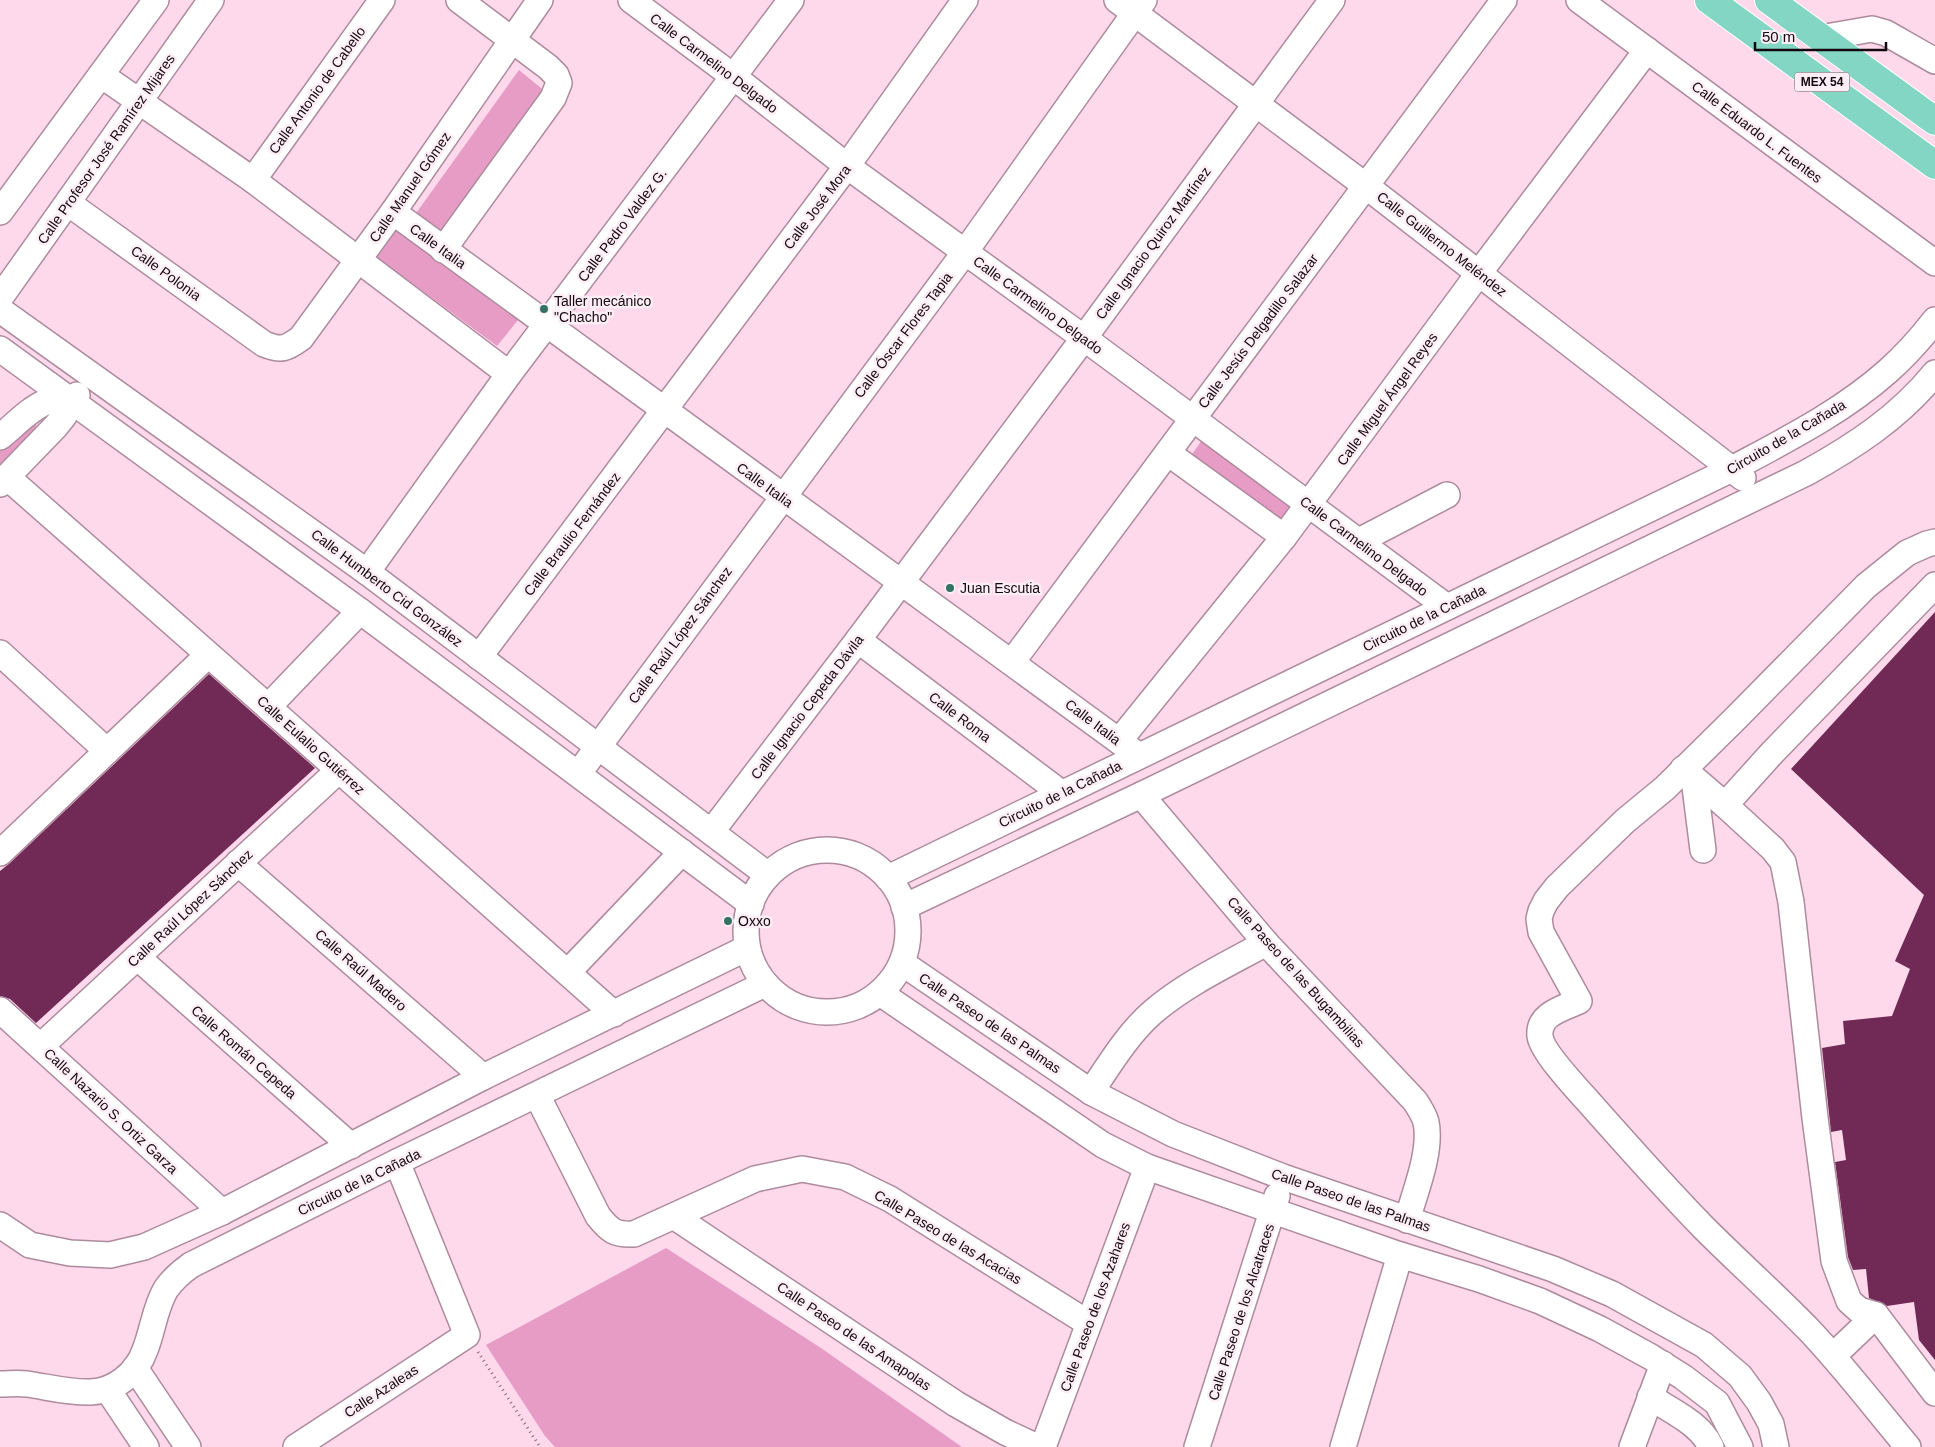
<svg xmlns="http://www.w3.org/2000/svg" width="1935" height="1447" viewBox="0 0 1935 1447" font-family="Arial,sans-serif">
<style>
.green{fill:#e69cc5}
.building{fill:#712a56}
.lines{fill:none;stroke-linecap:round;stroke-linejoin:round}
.minor-casing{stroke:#ad8b9d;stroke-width:28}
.major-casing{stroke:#fff;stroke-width:30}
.path{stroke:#846c79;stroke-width:3;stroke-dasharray:1 4;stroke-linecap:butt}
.minor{stroke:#fff;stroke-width:25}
.major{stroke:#83d5c4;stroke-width:28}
.poi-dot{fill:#327363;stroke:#fdedf5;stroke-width:2}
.labels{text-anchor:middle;stroke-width:5;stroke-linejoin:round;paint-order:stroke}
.shield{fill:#fdedf5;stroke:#5a4d54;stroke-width:1}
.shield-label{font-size:12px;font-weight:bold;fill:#14080f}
.street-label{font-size:14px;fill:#14080f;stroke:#fdedf5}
.poi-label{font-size:14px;fill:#14080f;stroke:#fdedf5;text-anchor:start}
</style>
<rect width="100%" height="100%" fill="#fed9ec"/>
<g class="green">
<polygon points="519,70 547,93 440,237 414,216"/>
<polygon points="395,229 518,320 497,346 375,256"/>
<polygon points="30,420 38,428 0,464 0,445"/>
<polygon points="1202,440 1293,507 1280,523 1190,457"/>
<polygon points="666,1248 821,1348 962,1447 555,1447 545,1436 486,1345"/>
</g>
<g class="building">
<polygon points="1935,612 1935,1360 1919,1340 1914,1302 1887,1306 1869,1298 1866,1269 1853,1270 1848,1257 1835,1162 1846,1160 1842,1130 1831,1132 1822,1048 1845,1044 1843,1021 1892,1016 1910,969 1895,961 1924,895 1791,769"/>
<polygon points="209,674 315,768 36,1023 10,999 0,996 0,871 10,863"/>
</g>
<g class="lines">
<g class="minor-casing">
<g id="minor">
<polyline points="631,0 734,77 847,166 965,252 1084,338 1447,607"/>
<polyline points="1117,0 1366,186 1743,478"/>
<polyline points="1579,0 1935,263"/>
<polyline points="1820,38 1872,29 1886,33 1935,61"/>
<polyline points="101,75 253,180 509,374"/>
<polyline points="253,180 382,0"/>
<path d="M68 203 264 344C281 351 286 349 301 338L393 212 540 0"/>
<polyline points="0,212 156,0"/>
<polyline points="393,212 1138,755"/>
<polyline points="443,250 553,98 559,83 556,75 548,67 459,0"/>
<polyline points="0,298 211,0"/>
<polyline points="0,310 367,572 768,875"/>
<polyline points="0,349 360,611 751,904"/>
<path d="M0 437C14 426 29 409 46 402 56 398 67 402 77 395"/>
<polyline points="1168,453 1284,537"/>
<polyline points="7,477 268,707 614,1014"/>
<polyline points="0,484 56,426 64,416 70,399"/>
<polyline points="1359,541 1447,495"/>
<polyline points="367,572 509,374 791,0"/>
<polyline points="858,640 1061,793"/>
<polyline points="0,653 107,751"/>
<polyline points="479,657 847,166 965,0"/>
<polyline points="1012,662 1504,0"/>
<polyline points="268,707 360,611"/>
<polyline points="1119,741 1284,537 1479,273 1647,50"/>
<polyline points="1683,769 1725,805 1773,849 1783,862 1791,902 1815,1118 1834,1261 1849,1301 1859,1310 1876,1315 1935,1393"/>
<polyline points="578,774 965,252 1144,0"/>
<polyline points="1694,779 1703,850"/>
<path d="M1141 795 1266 943 1415 1101C1419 1107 1424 1115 1426 1122 1432 1151 1415 1192 1407 1220"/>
<polyline points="1725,805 1772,753 1935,585"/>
<polyline points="712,831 858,640 1084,338 1332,0"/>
<circle cx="827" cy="931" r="81"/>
<polyline points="0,853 208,655"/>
<polyline points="238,863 483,1077"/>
<path d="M888 878 1732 469C1786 440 1842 412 1888 371 1905 356 1921 338 1935 320"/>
<path d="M904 907 1141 795 1806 473C1855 446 1899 417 1935 373"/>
<polyline points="137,957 351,1146"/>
<polyline points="902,963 1091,1092 1173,1134 1283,1177 1553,1269 1612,1294 1704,1345 1740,1376 1759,1402 1771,1424 1776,1447"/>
<polyline points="568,972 682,852"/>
<polyline points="880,993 1103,1145 1147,1167 1400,1255 1479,1279 1540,1301 1600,1329 1651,1357 1683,1377 1717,1403 1740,1447"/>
<polyline points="0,1010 222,1212"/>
<polyline points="41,1046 339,770"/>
<path d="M1091 1092C1109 1065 1129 1032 1154 1011 1187 983 1228 964 1266 943"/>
<path d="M537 1095 598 1216C610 1231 615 1235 634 1234L755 1179 802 1169 845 1177 890 1199 1088 1323"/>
<polyline points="675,1217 956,1404 1005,1432 1037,1447"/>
<polyline points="0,1225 30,1245 70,1253 110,1255 144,1247 222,1212 483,1077 747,948"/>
<polyline points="1833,1356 1876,1315"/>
<polyline points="135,1368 188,1447"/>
<path d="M0 1384C9 1384 18 1383 27 1384 48 1387 70 1393 91 1392 115 1391 137 1373 145 1350 153 1330 155 1307 166 1289 173 1279 181 1272 191 1265L397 1162 765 984"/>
<polyline points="108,1390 146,1447"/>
<path d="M1650 1397C1671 1411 1700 1423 1711 1447"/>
<polyline points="296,1447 467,1335 397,1162"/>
<polyline points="1043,1447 1147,1167"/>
<polyline points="1197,1447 1277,1196"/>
<polyline points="1343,1447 1400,1255"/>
<polyline points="1632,1447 1663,1364"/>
<path d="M1908 1447C1876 1409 1845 1368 1810 1331 1776 1296 1739 1263 1704 1228 1664 1187 1625 1143 1587 1100 1576 1088 1541 1050 1540 1036 1538 1014 1562 1009 1579 1001L1541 932 1539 919 1541 911 1546 901 1557 887 1625 821 1665 788 1736 718 1866 586 1907 553 1927 544 1935 542"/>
</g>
</g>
<g class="major-casing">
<g id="major">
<polyline points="1709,0 1935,165"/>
<polyline points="1769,0 1935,121"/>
</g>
</g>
<polyline class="path" points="478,1352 540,1447"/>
<use href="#minor" class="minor"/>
<use href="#major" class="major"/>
</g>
<g class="poi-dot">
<circle cx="544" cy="309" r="5"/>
<circle cx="950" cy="588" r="5"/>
<circle cx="728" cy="921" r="5"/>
</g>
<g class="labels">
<rect class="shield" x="1794.5" y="72.5" width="55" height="19" rx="4"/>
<g class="shield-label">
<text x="1822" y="86">MEX 54</text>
</g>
<g class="street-label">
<text transform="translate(714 63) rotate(37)" y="5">Calle Carmelino Delgado</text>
<text transform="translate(317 90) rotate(-54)" y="5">Calle Antonio de Cabello</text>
<text transform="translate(1757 132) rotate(37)" y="5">Calle Eduardo L. Fuentes</text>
<text transform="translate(106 149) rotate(-55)" y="5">Calle Profesor José Ramírez Mijares</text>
<text transform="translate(410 187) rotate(-55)" y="5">Calle Manuel Gómez</text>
<text transform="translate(817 207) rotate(-53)" y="5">Calle José Mora</text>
<text transform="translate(622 225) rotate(-53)" y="5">Calle Pedro Valdez G.</text>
<text transform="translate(1153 243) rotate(-54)" y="5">Calle Ignacio Quiroz Martínez</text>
<text transform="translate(1442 244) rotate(38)" y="5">Calle Guillermo Meléndez</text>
<text transform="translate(438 246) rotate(36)" y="5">Calle Italia</text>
<text transform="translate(166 273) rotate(36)" y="5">Calle Polonia</text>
<text transform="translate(1038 305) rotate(36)" y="5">Calle Carmelino Delgado</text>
<text transform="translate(1258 331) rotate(-53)" y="5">Calle Jesús Delgadillo Salazar</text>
<text transform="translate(903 335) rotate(-53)" y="5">Calle Óscar Flores Tapia</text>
<text transform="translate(1387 399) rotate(-54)" y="5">Calle Miguel Ángel Reyes</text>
<text transform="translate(1786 437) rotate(-30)" y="5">Circuito de la Cañada</text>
<text transform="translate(765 485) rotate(36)" y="5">Calle Italia</text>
<text transform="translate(572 534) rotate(-53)" y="5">Calle Braulio Fernández</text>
<text transform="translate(1364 546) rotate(37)" y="5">Calle Carmelino Delgado</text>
<text transform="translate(387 588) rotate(37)" y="5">Calle Humberto Cid González</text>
<text transform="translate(1424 618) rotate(-26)" y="5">Circuito de la Cañada</text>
<text transform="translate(680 635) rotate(-54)" y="5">Calle Raúl López Sánchez</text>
<text transform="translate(807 707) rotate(-53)" y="5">Calle Ignacio Cepeda Dávila</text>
<text transform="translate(960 717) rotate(37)" y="5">Calle Roma</text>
<text transform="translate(1093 722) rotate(37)" y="5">Calle Italia</text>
<text transform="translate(311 745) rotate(42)" y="5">Calle Eulalio Gutiérrez</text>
<text transform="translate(1060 794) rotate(-26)" y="5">Circuito de la Cañada</text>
<text transform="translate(190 908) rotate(-43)" y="5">Calle Raúl López Sánchez</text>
<text transform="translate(361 970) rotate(41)" y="5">Calle Raúl Madero</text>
<text transform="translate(1296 972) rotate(48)" y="5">Calle Paseo de las Bugambilias</text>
<text transform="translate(990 1023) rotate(34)" y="5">Calle Paseo de las Palmas</text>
<text transform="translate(244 1052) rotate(41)" y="5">Calle Román Cepeda</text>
<text transform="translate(111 1111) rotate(43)" y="5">Calle Nazario S. Ortiz Garza</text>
<text transform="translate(359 1182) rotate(-26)" y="5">Circuito de la Cañada</text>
<text transform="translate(1351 1200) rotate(19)" y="5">Calle Paseo de las Palmas</text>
<text transform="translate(948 1237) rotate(31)" y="5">Calle Paseo de las Acacias</text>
<text transform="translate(1095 1307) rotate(-70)" y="5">Calle Paseo de los Azahares</text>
<text transform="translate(1241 1312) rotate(-72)" y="5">Calle Paseo de los Alcatraces</text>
<text transform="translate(854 1336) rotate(34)" y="5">Calle Paseo de las Amapolas</text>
<text transform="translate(381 1391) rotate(-33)" y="5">Calle Azaleas</text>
</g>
<g class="poi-label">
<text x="554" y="306">Taller mecánico<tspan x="554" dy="16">"Chacho"</tspan></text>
<text x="960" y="593">Juan Escutia</text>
<text x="738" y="926">Oxxo</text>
</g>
</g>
<path d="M1755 42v8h131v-8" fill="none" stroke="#14080f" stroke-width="2.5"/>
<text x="1762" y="42" font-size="15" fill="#14080f" stroke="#fdedf5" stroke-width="4" paint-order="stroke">50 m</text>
</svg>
